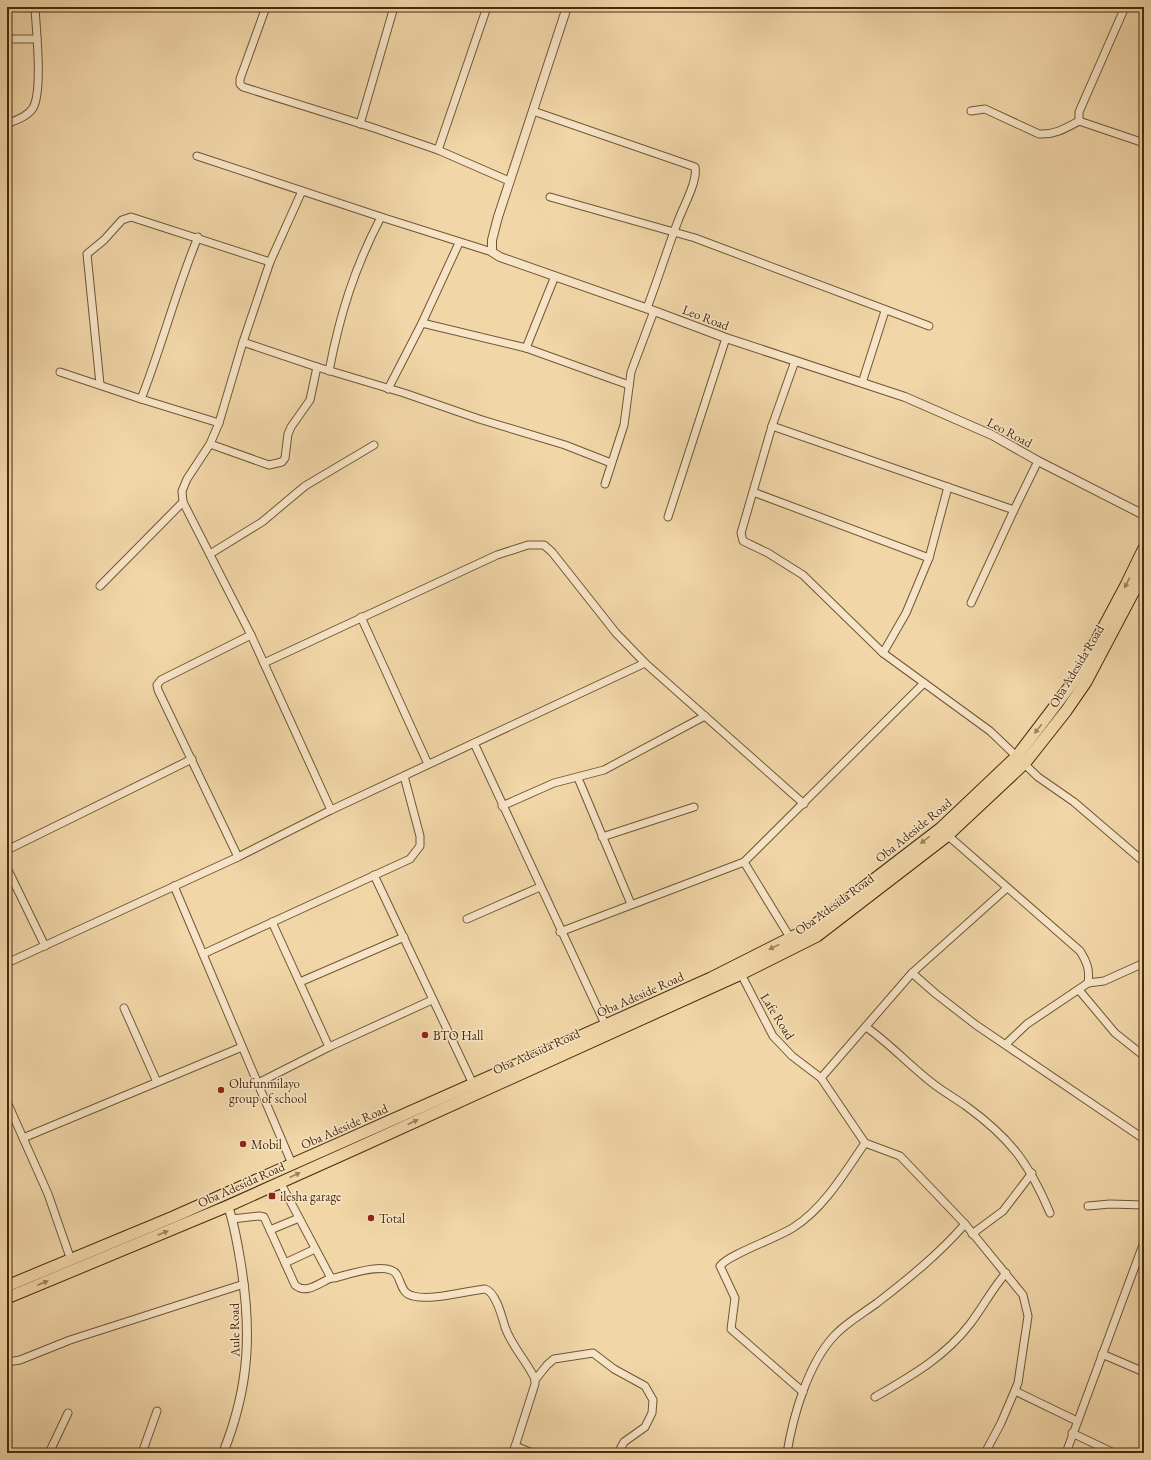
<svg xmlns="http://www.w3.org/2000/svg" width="1151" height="1460" viewBox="0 0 1151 1460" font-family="'EB Garamond',serif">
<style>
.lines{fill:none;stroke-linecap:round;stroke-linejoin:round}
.minor-casing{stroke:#725534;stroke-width:9}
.tertiary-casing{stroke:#725534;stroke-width:10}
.primary-casing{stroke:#472a0e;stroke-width:13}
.minor{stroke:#f6e4c6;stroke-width:7}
.tertiary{stroke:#f6e4c6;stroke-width:8}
.primary{stroke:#f1d6a8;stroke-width:11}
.oneway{fill:#9c805b}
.poi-dot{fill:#8f2418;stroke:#f6e4c6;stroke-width:1.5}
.labels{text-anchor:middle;stroke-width:3;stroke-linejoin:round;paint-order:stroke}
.street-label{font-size:13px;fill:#472a0e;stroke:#f6e4c6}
.poi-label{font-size:13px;fill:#472a0e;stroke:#f6e4c6;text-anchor:start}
</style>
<rect width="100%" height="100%" fill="#f1d6a8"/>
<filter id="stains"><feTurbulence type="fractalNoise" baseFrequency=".005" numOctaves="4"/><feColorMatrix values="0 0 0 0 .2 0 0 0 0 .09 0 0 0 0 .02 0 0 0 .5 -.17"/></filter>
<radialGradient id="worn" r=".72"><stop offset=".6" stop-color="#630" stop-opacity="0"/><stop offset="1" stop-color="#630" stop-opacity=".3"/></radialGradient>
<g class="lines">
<g class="minor-casing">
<g id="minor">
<polyline points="266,7 240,79 240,84 243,87 374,128 438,150 509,181"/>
<polyline points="7,39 37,39"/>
<path d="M533 111 695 167C698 181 683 207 678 221 667 250 658 279 647 308"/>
<path d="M971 111 985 109 1039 134C1055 135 1066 128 1079 121"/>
<polyline points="1079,121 1079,112 1125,7"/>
<polyline points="1079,121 1144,143"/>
<path d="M7 124C16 120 27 117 33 108 43 90 36 29 35 7"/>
<polyline points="360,124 394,7"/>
<polyline points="438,150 487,7"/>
<path d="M197 156 381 217C354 269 340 314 329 371"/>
<polyline points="302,191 270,262 243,342 219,423 210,444 187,479 182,491 183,502 251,635 331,810"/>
<polyline points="550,197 695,238 929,326"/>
<polyline points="381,217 492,252"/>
<polyline points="422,323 526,348 629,385"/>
<polyline points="243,342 317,367 404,393 479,419 565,445 611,463"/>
<polyline points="526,348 555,276"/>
<polyline points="795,361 772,426 741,533 743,541 768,553 803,575 883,653 990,731 1038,777 1074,802 1144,862"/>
<polyline points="60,372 141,399 219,423"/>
<polyline points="862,383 885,311"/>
<polyline points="100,384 87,254 104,240 122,220 131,217 270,262"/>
<polyline points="388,389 422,323 459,243"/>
<path d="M141 399C162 346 176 290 198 237"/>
<polyline points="772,426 1014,510"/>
<polyline points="210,444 269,465 282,462 285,458 288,434 291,427 310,400 317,367"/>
<polyline points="605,484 624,425 631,372 654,311"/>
<polyline points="753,492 929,558"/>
<polyline points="668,517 726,338"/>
<polyline points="210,554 262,522 305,486 374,445"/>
<polyline points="100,586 183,502"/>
<polyline points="971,603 1014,510 1038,461"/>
<polyline points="361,617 428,764"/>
<polyline points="883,653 906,613 929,558 948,487"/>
<polyline points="264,663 497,555 528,545 544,545 552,552 616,633 645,663 804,804"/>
<polyline points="474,743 605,1024"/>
<polyline points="578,778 631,904"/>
<polyline points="502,806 554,783 604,770 705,716"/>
<path d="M945 833 1080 951C1087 962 1090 970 1088 983"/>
<polyline points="602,837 694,807"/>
<polyline points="7,850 192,759"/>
<polyline points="238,857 158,690 157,685 161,680 251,635"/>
<polyline points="744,862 791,939"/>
<polyline points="7,868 45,946"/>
<polyline points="374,875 473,1084"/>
<polyline points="174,886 292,1164"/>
<polyline points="467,919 540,887"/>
<polyline points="272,922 329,1047"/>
<polyline points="560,932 744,862 924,683"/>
<polyline points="203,954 410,859 420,846 420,836 404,776"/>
<polyline points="7,963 238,857 331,810 645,663"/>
<polyline points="912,973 936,994 976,1025 1144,1139"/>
<polyline points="741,974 773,1036 792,1056 821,1078 865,1143 900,1156 965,1224 1023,1295 1028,1316 1018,1383 1001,1423 985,1453"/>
<polyline points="300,982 404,937"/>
<polyline points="1079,990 1115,1033 1144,1056"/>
<polyline points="124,1008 157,1082"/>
<path d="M866 1027C889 1043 908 1064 931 1082 942 1091 955 1098 966 1106 1010 1138 1029 1163 1050 1213"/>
<polyline points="1006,1044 1027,1024 1088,983 1104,981 1144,963"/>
<polyline points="821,1078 912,973 1007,888"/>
<polyline points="258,1083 329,1047 432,1000"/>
<polyline points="7,1102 48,1194 71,1260"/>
<polyline points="23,1138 242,1047"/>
<path d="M280 1182 331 1278H334C347 1275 389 1260 397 1275 402 1284 402 1294 413 1296 432 1301 465 1291 485 1289 496 1292 502 1317 505 1327 512 1347 526 1360 535 1379V1384L513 1453"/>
<polyline points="1088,1206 1110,1204 1144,1205"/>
<path d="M232 1219 259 1216 264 1217 295 1285C306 1295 319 1283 331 1278"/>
<polyline points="270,1230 299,1218"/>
<polyline points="972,1234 1003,1211 1032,1173"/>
<polyline points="285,1263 315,1249"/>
<polyline points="1102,1354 1144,1372"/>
<polyline points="7,1362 20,1360 70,1340 244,1284"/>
<polyline points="535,1380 547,1365 554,1359 593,1353 614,1369 645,1386 653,1400 652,1413 645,1427 624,1442 618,1453"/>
<polyline points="1015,1391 1077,1421"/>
<path d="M803 1392 731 1329 735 1298 720 1266C729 1254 778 1238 794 1227 824 1208 845 1172 865 1143"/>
<path d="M875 1397C911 1376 945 1357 970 1324 983 1307 992 1289 1006 1273"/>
<polyline points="1072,1433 1114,1453"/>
<polyline points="515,1446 532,1453"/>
<polyline points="49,1453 68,1413"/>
<polyline points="142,1453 157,1411"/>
<path d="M787 1453C793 1416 808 1364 834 1336 846 1323 862 1314 877 1303 908 1279 939 1254 965 1224"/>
<polyline points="1066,1453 1144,1242"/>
</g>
</g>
<g class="tertiary-casing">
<g id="tertiary">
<polyline points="567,7 498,217 492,240 492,252 500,257 654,311 726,338 905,397 992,435 1038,461 1144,515"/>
<path d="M223 1453C250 1386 252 1330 240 1259 237 1241 234 1223 228 1206"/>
</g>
</g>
<g class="primary-casing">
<g id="primary">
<polyline points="7,1286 173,1217 473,1084 711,978 812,927 941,828 1017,756 1077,677 1126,585 1144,548"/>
<polyline points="7,1298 228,1206 355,1149 741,974 817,936 947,836 1025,763 1066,711 1086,682 1144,572"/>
</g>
</g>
<use href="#minor" class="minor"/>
<use href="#tertiary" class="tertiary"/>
<use href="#primary" class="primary"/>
</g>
<defs><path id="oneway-solid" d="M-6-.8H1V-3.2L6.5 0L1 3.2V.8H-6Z"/></defs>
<g class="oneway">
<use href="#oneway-solid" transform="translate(1127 583) rotate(116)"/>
<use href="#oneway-solid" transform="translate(1038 729) rotate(128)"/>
<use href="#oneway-solid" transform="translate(925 840) rotate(142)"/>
<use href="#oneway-solid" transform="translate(774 947) rotate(154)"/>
<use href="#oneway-solid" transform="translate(413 1122) rotate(-25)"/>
<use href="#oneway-solid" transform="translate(295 1175) rotate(-24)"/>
<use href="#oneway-solid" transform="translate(163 1233) rotate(-23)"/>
<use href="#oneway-solid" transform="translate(43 1283) rotate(-23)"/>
</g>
<g class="poi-dot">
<circle cx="425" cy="1035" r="4"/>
<circle cx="221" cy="1090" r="4"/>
<circle cx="243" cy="1144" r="4"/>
<rect x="268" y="1192" width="8" height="8" rx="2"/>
<circle cx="371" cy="1218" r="4"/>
</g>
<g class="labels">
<g class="street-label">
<text transform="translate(706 317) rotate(21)" y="5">Leo Road</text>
<text transform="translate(1010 432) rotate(28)" y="5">Leo Road</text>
<text transform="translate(1076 666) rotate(-59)" y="5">Oba Adesida Road</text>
<text transform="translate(913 830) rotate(-39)" y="5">Oba Adeside Road</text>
<text transform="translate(834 904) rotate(-36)" y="5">Oba Adesida Road</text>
<text transform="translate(640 994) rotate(-24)" y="5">Oba Adeside Road</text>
<text transform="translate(778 1016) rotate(58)" y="5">Lafe Road</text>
<text transform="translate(536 1051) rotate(-24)" y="5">Oba Adesida Road</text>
<text transform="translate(344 1126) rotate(-24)" y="5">Oba Adeside Road</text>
<text transform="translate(241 1184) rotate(-24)" y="5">Oba Adesida Road</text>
<text transform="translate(234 1330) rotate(-91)" y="5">Aule Road</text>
</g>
<g class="poi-label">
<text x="433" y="1040">BTO Hall</text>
<text x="229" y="1088">Olufunmilayo<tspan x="229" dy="15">group of school</tspan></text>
<text x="251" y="1149">Mobil</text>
<text x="280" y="1201">ilesha garage</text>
<text x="379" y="1223">Total</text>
</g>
</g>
<rect width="1151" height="1460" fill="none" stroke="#f1d6a8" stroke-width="24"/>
<rect x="8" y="8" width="1135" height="1444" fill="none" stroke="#472a0e" stroke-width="2"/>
<rect x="12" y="12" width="1127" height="1436" fill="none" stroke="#472a0e"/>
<rect width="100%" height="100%" filter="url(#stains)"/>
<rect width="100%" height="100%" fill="url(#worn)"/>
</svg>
